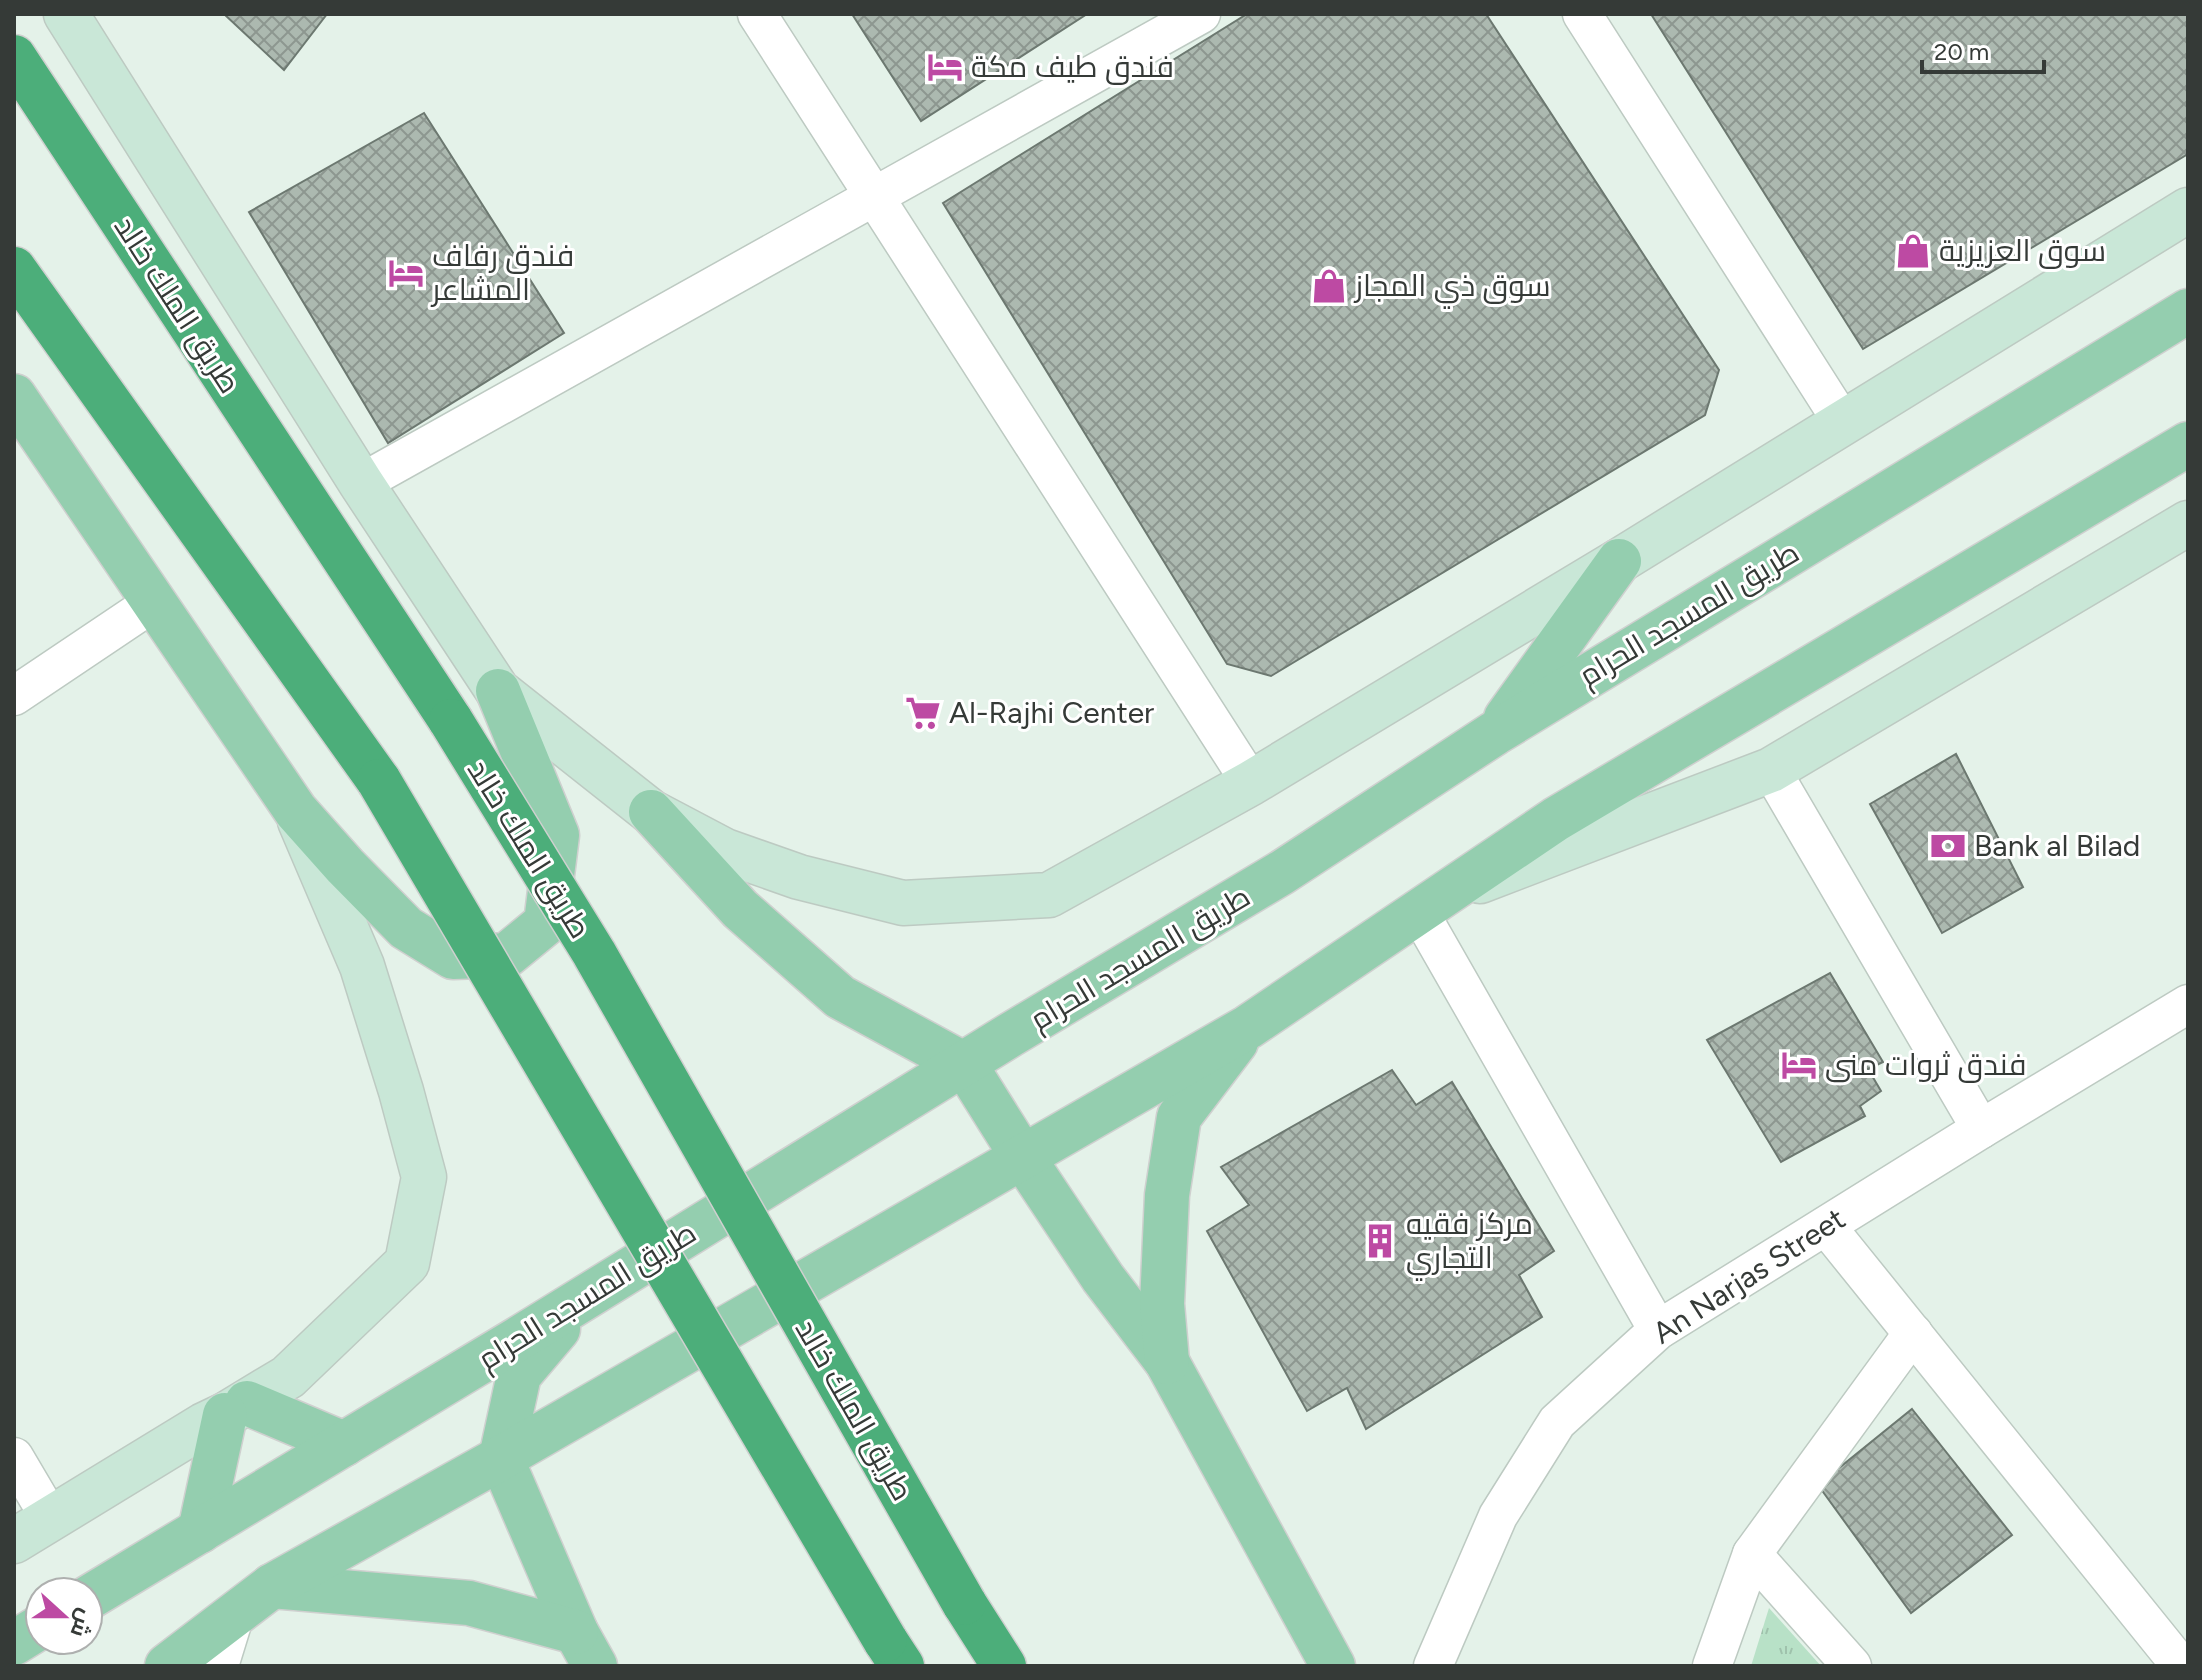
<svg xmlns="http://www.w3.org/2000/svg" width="2202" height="1680" viewBox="0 0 2202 1680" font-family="Figtree,Cairo,sans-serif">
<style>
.grass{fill:url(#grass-tufts)}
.building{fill:url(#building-cross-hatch);stroke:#6c7870;stroke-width:2}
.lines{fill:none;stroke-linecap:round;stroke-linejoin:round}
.street-casing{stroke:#bdcac2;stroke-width:41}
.secondary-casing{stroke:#bdcac2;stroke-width:47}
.primary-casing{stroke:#cfd0cf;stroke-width:47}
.highway-casing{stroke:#cfd0cf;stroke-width:47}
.street{stroke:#fff;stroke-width:38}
.secondary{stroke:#c9e7d7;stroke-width:44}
.primary{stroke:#94ceaf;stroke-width:44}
.highway{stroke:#4cae7a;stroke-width:44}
.highway-bridge-casing{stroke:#cfd0cf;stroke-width:47;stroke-linecap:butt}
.highway-bridge{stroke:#4cae7a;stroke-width:44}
.labels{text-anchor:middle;stroke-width:6;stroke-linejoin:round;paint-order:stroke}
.poi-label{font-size:30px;fill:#353a37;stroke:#fff;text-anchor:start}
.street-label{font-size:30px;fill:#353a37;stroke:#fff}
</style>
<defs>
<pattern id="grass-tufts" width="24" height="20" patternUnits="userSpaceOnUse" patternTransform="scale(2)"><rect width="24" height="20" fill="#b8e1c7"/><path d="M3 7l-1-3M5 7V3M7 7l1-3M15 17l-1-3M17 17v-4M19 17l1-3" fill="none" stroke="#9fc2ac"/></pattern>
<pattern id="building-cross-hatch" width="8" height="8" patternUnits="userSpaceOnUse" patternTransform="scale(2)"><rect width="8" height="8" fill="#acb9b0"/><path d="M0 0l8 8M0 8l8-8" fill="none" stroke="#8d9790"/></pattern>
</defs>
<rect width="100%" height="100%" fill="#e4f2e9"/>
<polygon class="grass" points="1769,1608 1821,1666 1751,1666"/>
<g class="building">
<polygon points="224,14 327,14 284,70"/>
<polygon points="852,14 1087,14 921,121"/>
<polygon points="1247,14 1486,14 1719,370 1705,415 1271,676 1227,664 943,203"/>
<polygon points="1651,14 2188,14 2188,154 1863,349"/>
<polygon points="424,113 564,333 388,443 249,212"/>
<polygon points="1956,754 2023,887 1942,933 1870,804"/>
<polygon points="1830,973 1883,1062 1868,1069 1881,1091 1860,1106 1865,1116 1781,1162 1707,1040"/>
<polygon points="1392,1070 1416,1105 1452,1082 1554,1251 1519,1275 1542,1317 1366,1429 1347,1388 1307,1411 1207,1231 1249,1205 1221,1167"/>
<polygon points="1912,1409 2012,1535 1911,1613 1818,1485"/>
</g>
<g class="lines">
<g class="street-casing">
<g id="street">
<polyline points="757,14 1251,783"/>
<polyline points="1582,14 1843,423"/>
<polyline points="361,483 1201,14"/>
<polyline points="14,696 154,602"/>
<polyline points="1771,770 1981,1129"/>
<polyline points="1419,912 1658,1330"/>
<polyline points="1826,1226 2181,1666"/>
<polyline points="14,1457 50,1518"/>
<polyline points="1752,1554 1852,1666"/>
<polyline points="219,1666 235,1614"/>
<polyline points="1433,1666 1498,1516 1557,1422 1658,1330 1981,1129 2188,1004"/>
<polyline points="1712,1666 1752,1554 1913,1333"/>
</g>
</g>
<g class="secondary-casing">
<g id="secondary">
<polyline points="66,14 361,483 498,691 651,812 725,851 799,877 903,903 1049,895 1251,783 1619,561 2188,210"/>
<polyline points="1480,881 1771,770 2188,523"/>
<polyline points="14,1541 204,1425 225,1415 288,1377 407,1263 424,1177 401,1091 362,966 300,821"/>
</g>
</g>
<g class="primary-casing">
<g id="primary">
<polyline points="14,396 296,811 345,866 406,928 453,957 507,955 546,923 557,835 498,691"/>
<polyline points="1506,718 1619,561"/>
<polyline points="651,812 740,909 840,997 965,1065 1022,1156 1103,1278 1167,1362 1333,1666"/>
<polyline points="558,1329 519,1375 501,1458 576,1632 595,1666"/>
<polyline points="1167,1362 1162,1304 1167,1195 1179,1117 1236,1042"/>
<polyline points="247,1403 344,1444"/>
<polyline points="200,1531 225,1415"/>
<polyline points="272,1586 469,1603 576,1632"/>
<polyline points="88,1598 518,1339 1010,1035 1281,873 1495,733 2188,311"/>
<polyline points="14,1643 40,1627"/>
<polyline points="167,1666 272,1586 501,1458 1248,1027 1556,819 2188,444"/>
</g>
</g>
<g class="highway-casing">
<g id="highway">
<polyline points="14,57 451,721"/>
<polyline points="14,269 379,781"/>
<polyline points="964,1603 1004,1666"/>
<polyline points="885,1640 902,1666"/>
</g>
</g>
<use href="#street" class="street"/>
<use href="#secondary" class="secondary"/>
<use href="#primary" class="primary"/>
<use href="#highway" class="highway"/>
<g class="highway-bridge-casing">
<g id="highway-bridge">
<polyline points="451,721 594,953 964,1603"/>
<polyline points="379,781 885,1640"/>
</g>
</g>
<use href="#highway-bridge" class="highway-bridge"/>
</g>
<defs>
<g id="hotel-bare" transform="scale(2.76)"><path d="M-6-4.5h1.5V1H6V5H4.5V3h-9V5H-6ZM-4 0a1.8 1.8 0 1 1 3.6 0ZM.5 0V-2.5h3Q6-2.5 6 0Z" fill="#bd4aa3" stroke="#fff" stroke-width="2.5" paint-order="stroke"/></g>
<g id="shop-bare" transform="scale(2.76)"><path d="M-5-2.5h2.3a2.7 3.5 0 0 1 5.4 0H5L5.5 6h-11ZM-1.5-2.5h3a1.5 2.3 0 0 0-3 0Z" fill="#bd4aa3" stroke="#fff" stroke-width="2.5" paint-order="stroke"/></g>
<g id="supermarket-bare" transform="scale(2.76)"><path d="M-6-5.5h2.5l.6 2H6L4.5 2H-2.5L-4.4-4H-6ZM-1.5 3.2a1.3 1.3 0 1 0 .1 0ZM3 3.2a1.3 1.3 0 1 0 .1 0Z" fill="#bd4aa3" stroke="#fff" stroke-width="2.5" paint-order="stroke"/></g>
<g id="bank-bare" transform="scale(2.76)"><path d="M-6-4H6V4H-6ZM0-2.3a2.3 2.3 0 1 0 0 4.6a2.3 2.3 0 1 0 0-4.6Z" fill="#bd4aa3" stroke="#fff" stroke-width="2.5" paint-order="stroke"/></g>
<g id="building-bare" transform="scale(2.76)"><path d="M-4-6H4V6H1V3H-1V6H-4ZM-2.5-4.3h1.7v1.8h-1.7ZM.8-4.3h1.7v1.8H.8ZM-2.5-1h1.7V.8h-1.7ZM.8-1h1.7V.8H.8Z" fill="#bd4aa3" stroke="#fff" stroke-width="2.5" paint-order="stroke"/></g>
</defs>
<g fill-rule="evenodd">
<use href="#hotel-bare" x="945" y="67"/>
<use href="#shop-bare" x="1913" y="251"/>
<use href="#hotel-bare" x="406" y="273"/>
<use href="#shop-bare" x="1329" y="286"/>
<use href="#supermarket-bare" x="923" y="713"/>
<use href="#bank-bare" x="1948" y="846"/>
<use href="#hotel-bare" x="1799" y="1065"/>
<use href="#building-bare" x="1380" y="1241"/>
</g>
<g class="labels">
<g class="poi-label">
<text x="971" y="77">فندق طيف مكة</text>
<text x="1939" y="261">سوق العزيزية</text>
<text x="432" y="266">فندق رفاف<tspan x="432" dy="34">المشاعر</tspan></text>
<text x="1355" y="296">سوق ذي المجاز</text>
<text x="949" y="723">Al-Rajhi Center</text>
<text x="1974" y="856">Bank al Bilad</text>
<text x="1825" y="1075">فندق ثروات منى</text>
<text x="1406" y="1234">مركز فقيه<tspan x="1406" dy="34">التجاري</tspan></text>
</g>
<g class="street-label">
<text transform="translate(177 305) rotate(57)" y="10">طريق الملك خالد</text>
<text transform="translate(1689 614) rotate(-31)" y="10">طريق المسجد الحرام</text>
<text transform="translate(529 849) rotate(58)" y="10">طريق الملك خالد</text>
<text transform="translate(1140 958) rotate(-31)" y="10">طريق المسجد الحرام</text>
<text transform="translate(1749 1276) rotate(-33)" y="10">An Narjas Street</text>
<text transform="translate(587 1296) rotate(-32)" y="10">طريق المسجد الحرام</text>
<text transform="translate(854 1410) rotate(60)" y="10">طريق الملك خالد</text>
</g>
</g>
<rect width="2202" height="1680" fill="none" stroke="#353a37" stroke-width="32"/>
<g transform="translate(64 1616) rotate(111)"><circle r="38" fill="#ffffff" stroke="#aeb0af" stroke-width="2"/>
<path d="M0-6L14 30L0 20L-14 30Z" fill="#bd4aa3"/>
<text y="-12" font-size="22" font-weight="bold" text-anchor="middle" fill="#353a37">ش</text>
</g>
<path d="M1922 60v12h122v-12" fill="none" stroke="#353a37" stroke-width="4"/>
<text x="1934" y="60" font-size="24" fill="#353a37" stroke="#ffffff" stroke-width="6" paint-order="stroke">20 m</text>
</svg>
